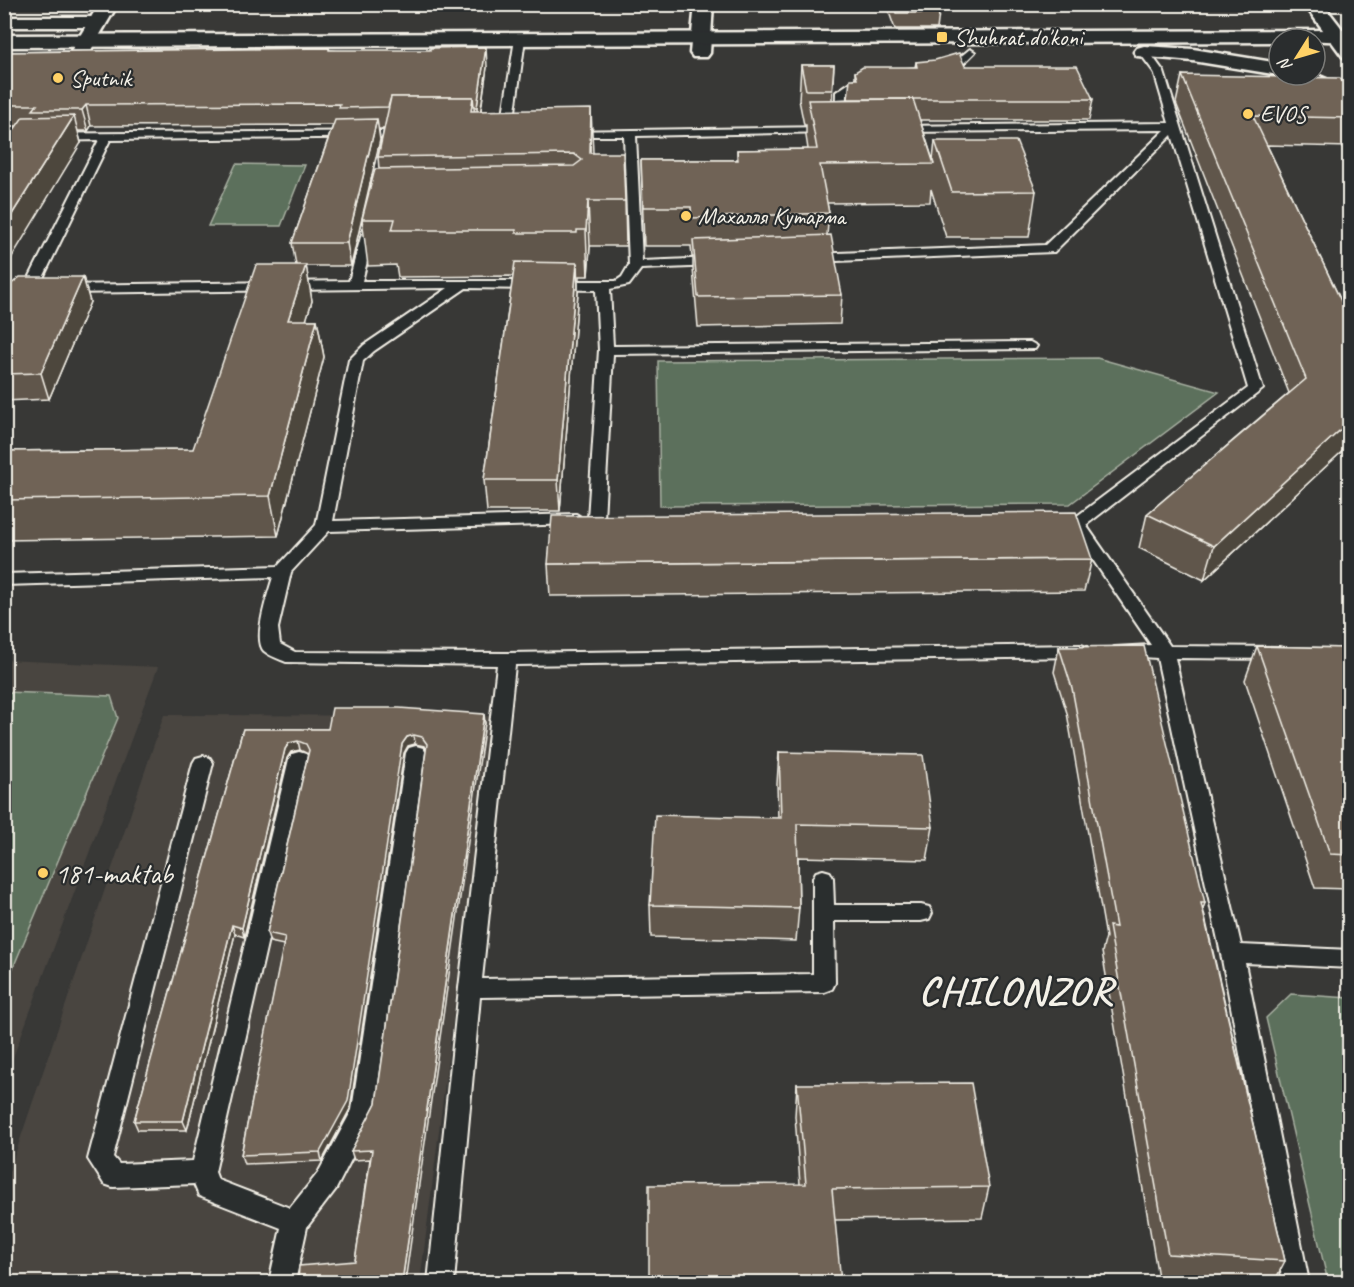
<svg xmlns="http://www.w3.org/2000/svg" width="1354" height="1287" viewBox="0 0 1354 1287" font-family="Caveat,sans-serif">
<style>
.built{fill:#494540}
.green{fill:#5c705b;stroke:#a8b0a2;stroke-width:1.5}
.lines{fill:none;stroke-linecap:round;stroke-linejoin:round}
.service-casing{stroke:#f4f1e8;stroke-width:4}
.pedestrian-casing{stroke:#f4f1e8;stroke-width:5}
.minor-casing{stroke:#f4f1e8;stroke-width:5}
.secondary-casing{stroke:#f4f1e8;stroke-width:5}
.trunk-casing{stroke:#f4f1e8;stroke-width:5}
.service{fill:#2a2d2e;fill-rule:evenodd}
.pedestrian{fill:#2a2d2e;fill-rule:evenodd}
.minor{fill:#2a2d2e;fill-rule:evenodd}
.secondary{fill:#2a2d2e;fill-rule:evenodd}
.trunk{fill:#2a2d2e;fill-rule:evenodd}
.wall{fill:#60564b;stroke:#f4f1e8;stroke-width:1.5}
.shaded-wall{fill:#4e463d;stroke:#f4f1e8;stroke-width:1.5}
.building{fill:#706457;stroke:#f4f1e8;stroke-width:1.5}
.poi-dot{fill:#ffd166;stroke:#2a2d2e;stroke-width:2}
.labels{text-anchor:middle;stroke-width:4.5;stroke-linejoin:round;paint-order:stroke}
.far-poi-label{font-size:24px;fill:#f4f1e8;stroke:#2a2d2e;text-anchor:start}
.poi-label{font-size:28px;fill:#f4f1e8;stroke:#2a2d2e;text-anchor:start}
.near-district-label{font-size:40px;font-weight:bold;letter-spacing:1.5px;fill:#f4f1e8;stroke:#2a2d2e}
</style>
<rect width="100%" height="100%" fill="#383836"/>
<filter id="ink" filterUnits="userSpaceOnUse"><feTurbulence type="fractalNoise" baseFrequency=".0167" numOctaves="2"/><feDisplacementMap in="SourceGraphic" scale="12" xChannelSelector="R" yChannelSelector="G"/><feConvolveMatrix kernelMatrix="1 2 1 2 8 2 1 2 1" color-interpolation-filters="sRGB"/></filter>
<g filter="url(#ink)">
<g class="built">
<polygon points="5,660 158,667 5,1079"/>
<polygon points="164,715 491,716 420,1282 5,1282 5,1184"/>
</g>
<g class="green">
<polygon points="731,4 977,4 978,8 730,7"/>
<polygon points="236,164 305,165 281,226 208,226"/>
<polygon points="1097,358 1219,392 1070,504 660,506 658,361"/>
<polygon points="5,692 111,696 118,718 5,987"/>
<polygon points="1291,994 1349,998 1349,1282 1328,1282 1266,1018"/>
</g>
<g class="lines">
<g class="service-casing">
<g id="service">
<polygon points="520,36 525,39 512,133 506,136 500,133 515,39"/>
<polygon points="970,49 975,52 956,71 939,74 939,70 948,67"/>
<polygon points="1144,49 1148,50 1164,72 1263,389 1086,525 1170,646 1279,647 1285,649 1288,653 1285,657 1279,659 1175,658 1241,945 1350,950 1350,968 1245,963 1309,1282 1283,1282 1221,954 1157,658 1114,655 1111,651 1114,647 1151,645 1072,529 1057,529 1049,524 1057,519 1073,519 1248,388 1172,135 1054,252 812,262 805,258 812,254 1045,245 1165,130 899,132 893,129 899,126 1169,123 1154,72 1139,52"/>
<polygon points="872,78 877,81 876,83 861,85 846,95 845,124 843,126 835,126 836,92 854,80"/>
<path d="M829 127 833 128V132L636 136 642 261 715 258 722 262 715 266 641 269 629 285 610 289 613 346 1030 342 1037 346 1035 349 613 354 604 519 596 524 588 519 599 350 596 290 466 288 374 351 363 361 333 521 576 514 584 519 576 524 329 531 291 572 278 628 280 644 295 652 507 653 1081 645 1087 647 1090 651 1087 655 1081 657 515 665 482 979 813 974V878L816 872 823 870 830 872 833 878 834 905H921L929 907 932 913 929 919 921 921H834L835 983 832 989 824 992 480 997 454 1282H428L459 988 497 665 286 662C279 659 270 656 264 651 252 639 269 591 273 577L4 585V574L278 566 316 525 349 360 364 345 448 288 62 293 55 289 62 285 349 281 365 222 371 218 377 222 362 281H616L622 277 629 265 624 136H568L564 135V131Z"/>
<polygon points="406,131 412,135 410,137 110,140 37,290 9,316 4,317 4,305 24,288 99,140 4,142 4,134"/>
<polygon points="416,746 423,748 426,753 376,1111 336,1189 307,1227 295,1282 269,1282 281,1228 199,1196 194,1184 113,1187 104,1184 88,1159 193,763 196,758 203,756 210,758 213,763 113,1157 119,1164 193,1161 289,759 292,754 299,752 306,754 309,759 215,1172 218,1180 290,1208 318,1173 352,1110 406,753 409,748"/>
</g>
</g>
<g class="pedestrian-casing">
<polygon id="pedestrian" points="4,17 97,17 105,22 97,27 4,27"/>
</g>
<g class="minor-casing">
<g id="minor">
<polygon points="99,4 118,4 85,60 71,60 68,56"/>
<polygon points="695,4 713,4 710,53 707,57 693,57 690,53"/>
</g>
</g>
<g class="secondary-casing">
<polygon id="secondary" points="1350,30 1350,42 1279,39 1279,42 4,47 4,35"/>
</g>
<g class="trunk-casing">
<g id="trunk">
<polygon points="1304,4 1323,4 1350,39 1350,59 1343,57"/>
<polygon points="1144,46 1193,49 1279,63 1279,75 1193,61 1137,56 1134,52 1137,48"/>
<polygon points="1315,74 1350,89 1350,103 1293,79 1290,75"/>
</g>
</g>
<use href="#service" class="service"/>
<use href="#pedestrian" class="pedestrian"/>
<use href="#minor" class="minor"/>
<use href="#secondary" class="secondary"/>
<use href="#trunk" class="trunk"/>
</g>
<g class="wall">
<polygon points="886,4 935,4 939,13 937,29 895,29"/>
<polygon points="329,48 330,50 487,67 481,111 593,153 625,201 626,246 590,246 588,276 579,276 579,280 578,280 578,292 560,511 487,511 484,480 513,276 398,277 396,265 368,266 362,219 379,169 378,157 384,129 379,129 380,140 351,266 306,266 312,301 306,320 317,320 324,357 278,536 4,540 4,451 193,449 296,265 292,243 333,125 91,126 88,131 78,131 81,143 17,126 4,126 4,52"/>
<polygon points="916,62 965,66 1093,99 1089,120 920,120 933,160 935,141 1036,191 1029,237 946,237 931,189 930,202 827,203 829,213 827,235 842,295 840,324 698,327 693,269 693,257 692,257 691,246 644,246 641,160 737,160 737,150 808,149 806,136 806,125 804,125 799,100 801,65 834,65 832,100 848,99 855,79 855,72 915,67"/>
<polygon points="1182,75 1350,118 1350,147 1267,145 1350,320 1350,444 1204,580 1139,548 1147,514 1289,393 1176,103"/>
<polygon points="83,277 90,302 49,399 4,401 4,290"/>
<polygon points="1092,559 1084,591 550,596 548,564"/>
<polygon points="1257,646 1348,648 1350,646 1350,889 1315,888 1245,680"/>
<polygon points="1059,647 1205,903 1203,909 1285,1261 1274,1282 1243,1282 1158,1277 1102,952 1106,937 1067,713 1054,672"/>
<polygon points="485,723 355,1261 370,1159 354,1160 351,1151 376,1103 426,750 424,746 415,744 408,746 404,753 350,1109 322,1161 244,1164 241,1155 284,945 270,942 267,933 308,754 300,750 291,752 287,758 244,937 235,934 187,1130 138,1130 134,1121 243,729 328,729"/>
<polygon points="779,752 933,827 927,860 798,857 799,908 796,941 651,937 650,905 778,818 777,784"/>
<polygon points="797,1084 989,1187 982,1218 835,1220 800,1184 795,1116"/>
</g>
<g class="shaded-wall">
<polygon points="486,47 487,67 478,128 477,107"/>
<polygon points="473,97 477,140 471,111"/>
<polygon points="86,105 91,126 88,131 82,110"/>
<polygon points="591,109 593,153 591,198 590,153"/>
<polygon points="74,116 81,143 4,270 4,227"/>
<polygon points="377,119 380,140 351,266 347,243"/>
<polygon points="588,201 590,246 588,276 586,230"/>
<polygon points="577,263 578,292 560,511 558,480"/>
<polygon points="306,265 312,301 295,357 288,320"/>
<polygon points="83,277 90,302 49,399 41,373"/>
<polygon points="317,320 324,357 278,536 270,496"/>
<polygon points="1350,421 1350,444 1204,580 1214,546"/>
<polygon points="484,714 485,723 405,1282 402,1282"/>
<polygon points="414,735 415,744 408,746 404,753 350,1109 322,1161 320,1152 402,744 407,737"/>
<polygon points="298,741 300,750 291,752 287,758 244,937 242,928 285,749 289,743"/>
<polygon points="232,925 235,934 187,1130 183,1121"/>
</g>
<g class="building">
<polygon points="893,4 935,4 939,13 896,13"/>
<polygon points="486,47 477,107 474,107 473,97 391,97 388,107 339,108 340,104 86,105 82,110 33,110 37,105 4,105 4,52 329,48 329,50 430,50 430,48"/>
<polygon points="959,53 965,66 1077,66 1093,99 848,99 850,79 857,79 855,72 863,67 917,67 916,62 935,60"/>
<polygon points="801,65 834,65 832,90 806,90"/>
<polygon points="1182,75 1340,78 1350,92 1350,118 1253,116 1350,320 1350,421 1214,546 1147,514 1306,379"/>
<polygon points="391,97 473,97 471,111 591,109 590,153 623,153 625,201 588,201 586,230 577,230 577,233 516,233 516,230 392,230 395,219 362,219 375,169 574,166 582,160 574,154 378,157"/>
<polygon points="913,99 934,164 820,165 829,213 692,218 691,207 643,207 641,160 738,160 737,150 817,149 808,100"/>
<polygon points="74,116 4,227 4,144 23,117"/>
<polygon points="377,119 347,243 292,243 335,120"/>
<polygon points="935,141 1016,141 1036,191 952,192"/>
<polygon points="831,235 842,295 698,297 693,240"/>
<polygon points="515,262 577,263 558,480 484,480"/>
<polygon points="256,265 306,265 288,320 317,320 270,496 4,500 4,451 193,449"/>
<polygon points="20,277 83,277 41,373 4,374 4,290"/>
<polygon points="1076,512 1092,559 548,564 552,516"/>
<polygon points="1144,646 1205,903 1201,903 1285,1261 1168,1254 1109,926 1116,927 1072,688 1059,647"/>
<polygon points="1257,646 1348,648 1350,646 1350,855 1330,854"/>
<polygon points="332,708 399,708 484,714 402,1282 298,1282 299,1266 355,1261 372,1150 351,1151 376,1103 427,744 422,737 414,735 407,737 402,744 348,1101 320,1152 241,1155 285,937 267,933 309,750 306,744 298,741 289,743 285,749 242,928 232,925 183,1121 134,1121 243,729 328,729"/>
<polygon points="779,752 923,755 933,827 797,824 799,908 650,905 655,815 781,818"/>
<polygon points="971,1083 989,1187 832,1189 841,1282 649,1282 649,1185 806,1184 797,1084"/>
</g>
</g>
<g class="poi-dot">
<rect x="936" y="31" width="12" height="12" rx="3"/>
<circle cx="58" cy="78" r="6"/>
<circle cx="1248" cy="114" r="6"/>
<circle cx="686" cy="216" r="6"/>
<circle cx="43" cy="873" r="6"/>
</g>
<g class="labels">
<g class="far-poi-label">
<text x="954" y="45">Shuhrat do'koni</text>
<text x="70" y="86">Sputnik</text>
<text x="1260" y="122">EVOS</text>
<text x="698" y="224">Махалля Кутарма</text>
</g>
<g class="poi-label">
<text x="55" y="883">181-maktab</text>
</g>
<g class="near-district-label">
<text x="1016" y="1004">CHILONZOR</text>
</g>
</g>
<rect width="1354" height="1287" fill="none" stroke="#2a2d2e" stroke-width="24"/>
<rect x="12" y="12" width="1330" height="1263" fill="none" stroke="#f4f1e8" stroke-width="2" filter="url(#ink)"/>
<g transform="translate(1297 57) rotate(233)"><circle r="28" fill="#2a2d2e" stroke="#7b7b78" stroke-width="1.5"/>
<path d="M0-4.5L10 22L0 15L-10 22Z" fill="#ffd166"/>
<text y="-9" font-size="16" font-weight="bold" text-anchor="middle" fill="#f4f1e8">N</text>
</g>
</svg>
